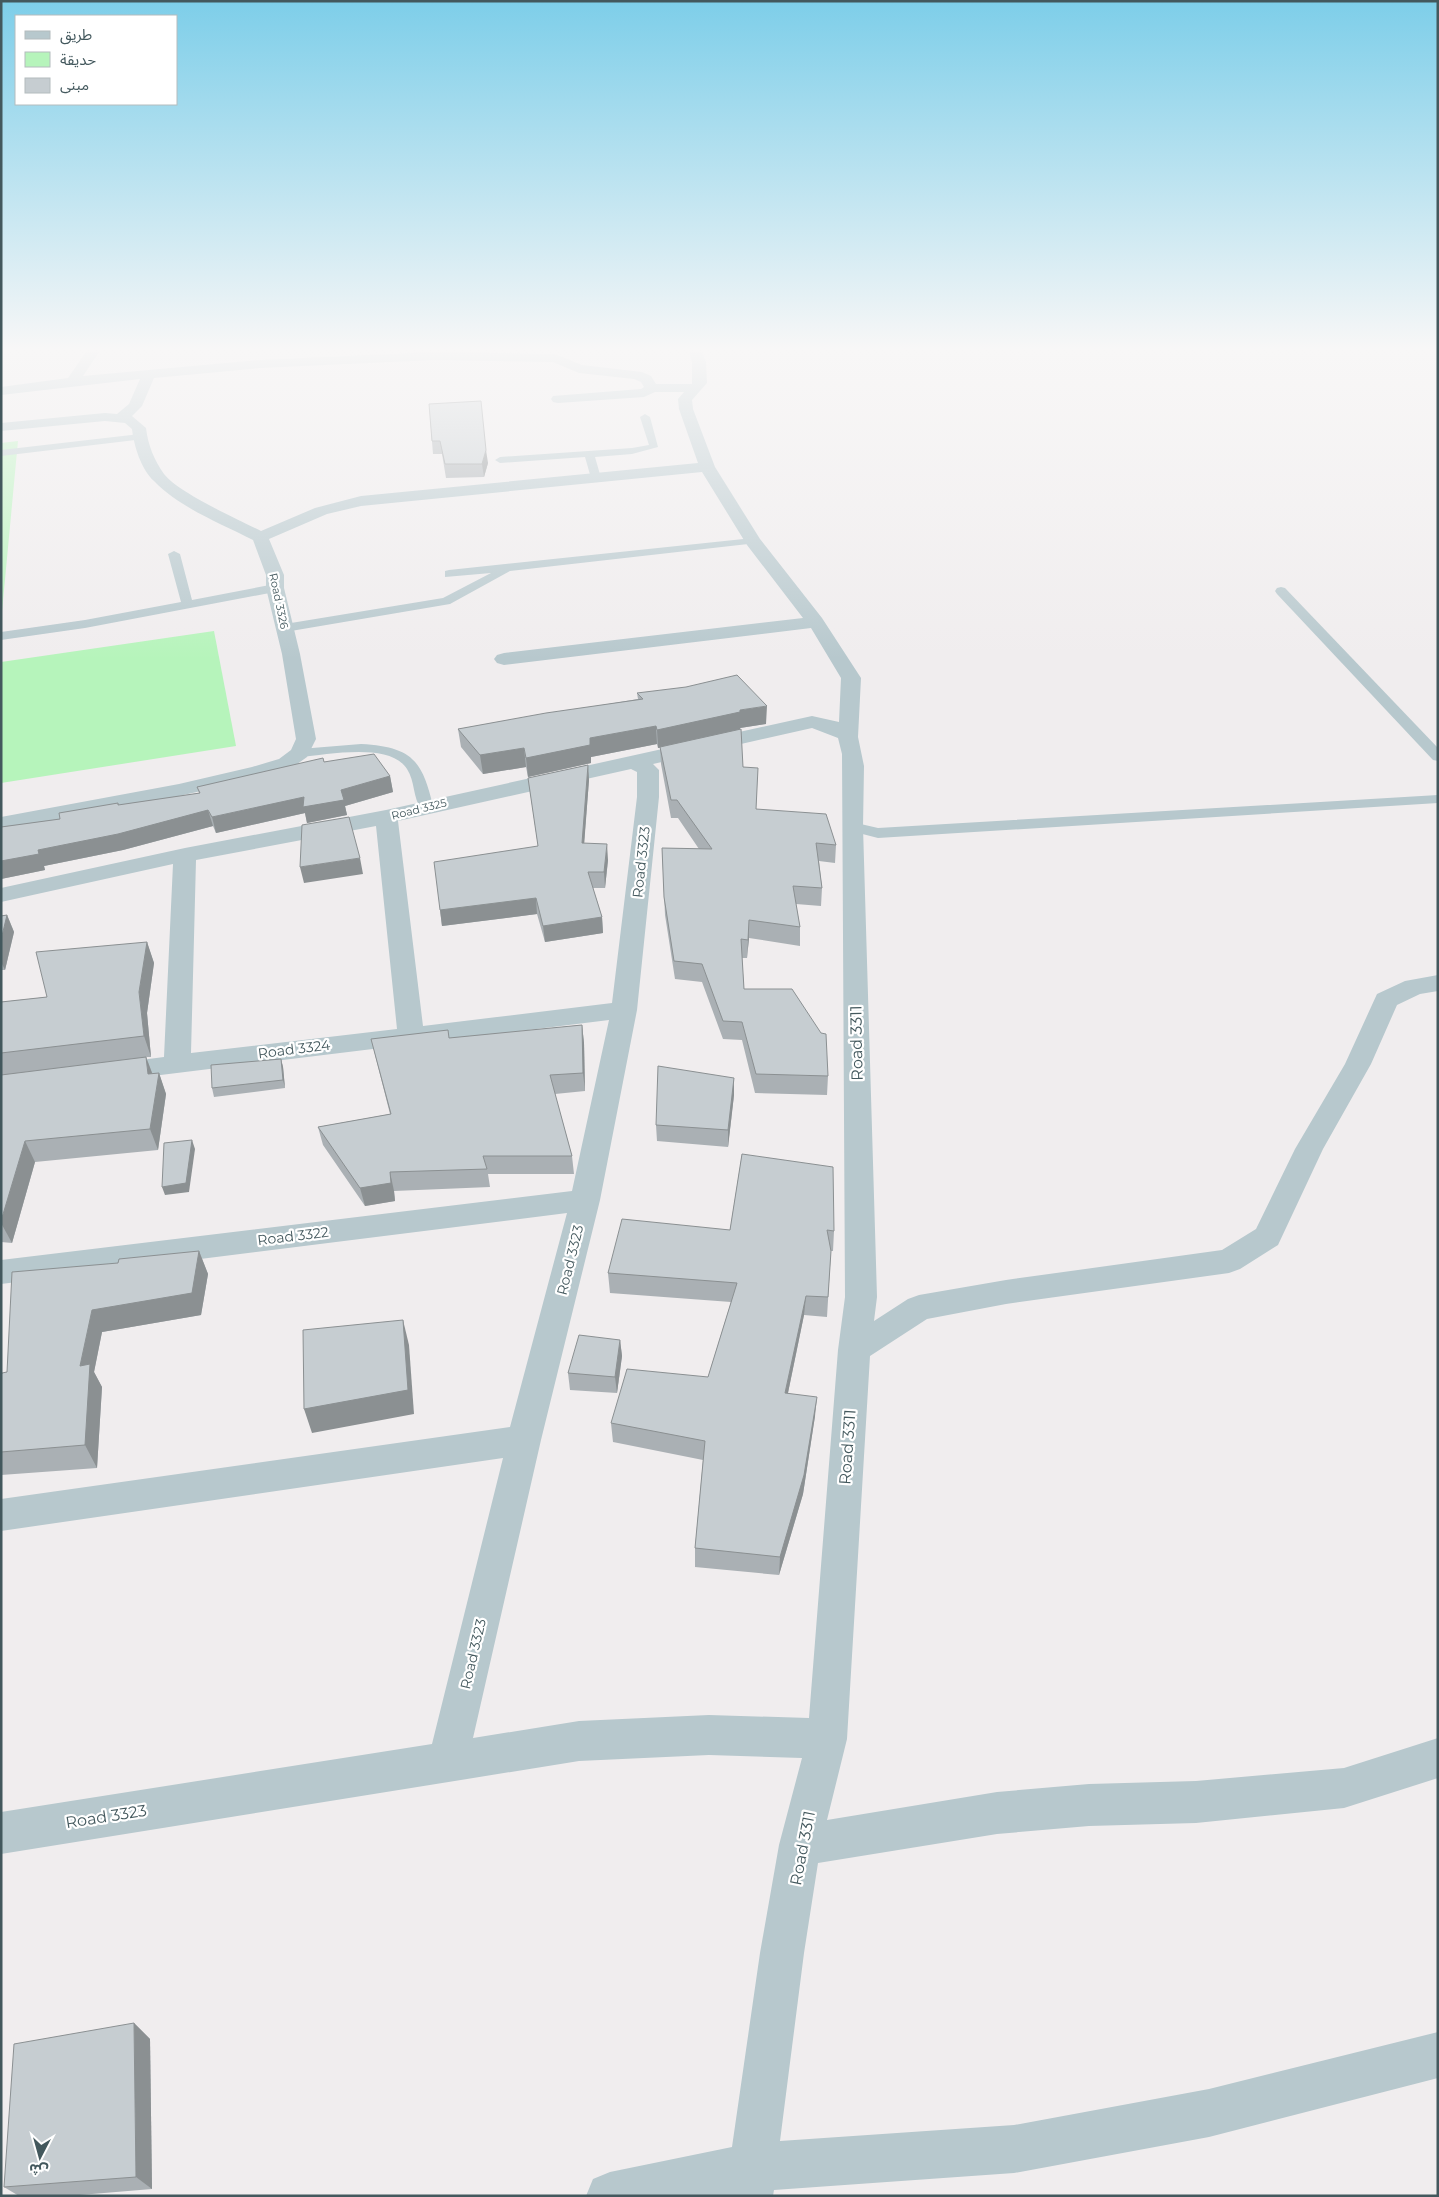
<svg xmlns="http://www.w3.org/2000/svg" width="1439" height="2197" viewBox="0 0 1439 2197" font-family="Montserrat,'Noto Sans Arabic',sans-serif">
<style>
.green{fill:#b6f4bb}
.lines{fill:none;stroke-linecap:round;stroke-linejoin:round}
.lane{fill:#b7c8cd;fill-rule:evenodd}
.street{fill:#b7c8cd;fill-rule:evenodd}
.wall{fill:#aab0b4}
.shaded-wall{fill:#8b9092}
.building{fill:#c6cdd1;stroke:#8b9092}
.labels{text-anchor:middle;stroke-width:4.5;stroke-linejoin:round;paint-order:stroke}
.far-street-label{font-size:11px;fill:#43585d;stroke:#fff}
.street-label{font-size:14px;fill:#43585d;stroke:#fff}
.near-street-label{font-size:16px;fill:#43585d;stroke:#fff}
</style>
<rect width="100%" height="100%" fill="#f0edee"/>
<g class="green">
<polygon points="18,441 1,622 1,443"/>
<polygon points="214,631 236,746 1,783 1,662"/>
</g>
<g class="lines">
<g class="lane">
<polygon points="645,414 650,417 658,447 632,454 595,457 601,478 600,480 592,480 591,478 585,457 500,463 495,460 500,457 632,448 649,445 640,417"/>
<polygon points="140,434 145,437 144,439 1,456 1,450"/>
<polygon points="753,538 757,539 757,543 510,571 450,604 285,632 279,628 285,624 443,598 491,573 445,577 445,571 449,570"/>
<polygon points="174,551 180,554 192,600 275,584 281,588 275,592 85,628 1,640 1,632 85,620 181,602 168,554"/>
<polygon points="1281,587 1285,588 1438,748 1438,761 1433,760 1277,594 1275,591 1277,588"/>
<path d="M361 744C411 747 422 759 433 806L431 809H421C413 798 415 781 407 769 390 742 328 755 300 757L293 753 300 749Z"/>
<polygon points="1438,795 1438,803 878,838 847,830 844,827 852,822 878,828"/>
</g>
<path class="street" d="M86 352H99L83 376 260 360 434 352 555 354 582 365 642 372 651 376 656 384H692V362L689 352H702L706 362 707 383 692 400 693 409 715 467 760 539 822 618 861 678 858 737 864 766 863 827 877 1297 874 1321 908 1299 919 1295 1006 1280 1222 1250 1256 1229 1295 1149 1345 1064 1377 994 1405 981 1438 975V991L1420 994 1397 1005 1371 1064 1323 1149 1278 1245 1240 1269 1229 1273 1006 1304 927 1319 870 1356 847 1739 827 1820 997 1792 1089 1784 1196 1781 1344 1768 1438 1738V1778L1344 1808 1196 1823 1089 1826 997 1834 818 1863 804 1953 780 2141 1014 2125 1209 2089 1438 2032V2078L1209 2137 1014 2173 774 2190 773 2196H586L593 2179 610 2172 732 2147 760 1953 779 1845 802 1758 709 1755 579 1761 1 1854V1812L432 1744 503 1458 1 1531V1499L510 1427 567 1213 1 1284V1260L572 1191 609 1020 112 1081 102 1079 99 1072 102 1065 164 1057 173 864 1 902V888L185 848 386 810 812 716 839 722 841 678 811 628 504 665 497 663 494 659 497 655 504 653 803 618 747 545 702 472 361 506 327 514 269 539 284 575V588L300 654 316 739 307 757 293 767 258 778 179 796 1 831V817L179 784 252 767 279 759 291 750 296 739 282 654 266 588V575L253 540C220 523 180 508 154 481 141 469 134 446 132 429L125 423 105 421 1 431V423L105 413 117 414 129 404 140 379 1 395V387L68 378ZM434 360 553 362 579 373 634 379 641 382 644 387 641 389 553 396 551 399 553 402 558 403 644 397 655 392H684L678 399 679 409 698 463 361 496 315 508 261 531C237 519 179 493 164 474 154 460 148 445 146 428L132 416 142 406 154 378 260 368ZM812 728 838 738 842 754 845 1297 838 1350 809 1718 709 1715 579 1721 473 1738 541 1440 600 1200 637 1010 659 797V770L653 764ZM631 769 637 772V797L612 1003 423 1026 398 821ZM376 826 397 1029 191 1053 196 860Z"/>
</g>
<g class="wall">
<polygon points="429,404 488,463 484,477 446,478 442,454 433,454"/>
<polygon points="637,693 766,724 740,728 743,767 757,785 756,809 836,845 835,863 819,861 822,888 821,906 796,904 800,927 800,946 749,938 747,958 742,958 744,989 828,1076 827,1095 755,1093 742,1040 723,1039 702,982 675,979 665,915 662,848 699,849 678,818 671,818 661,764 660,748 658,748 657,744 591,757 591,763 528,777 526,767 483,774 461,747 458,729 638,699"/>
<polygon points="324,762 390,776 393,792 345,806 347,815 307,823 305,813 216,833 213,826 123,850 44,866 45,870 1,879 1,827 60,819 118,803 119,805 199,793 197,787"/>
<polygon points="588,765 589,780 584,843 608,860 605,888 593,888 602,917 603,933 545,942 537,914 442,926 440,910 538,846 528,778"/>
<polygon points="7,915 14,932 5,970 1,970 1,916"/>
<polygon points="147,942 154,963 147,1013 151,1057 146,1057 152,1073 159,1073 166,1094 158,1150 35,1162 12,1243 1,1242 1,1002 47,997"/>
<polygon points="582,1025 584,1043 585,1091 555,1094 572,1156 574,1174 488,1174 490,1187 394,1191 395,1201 365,1206 323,1145 318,1127 390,1114 371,1039 449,1038"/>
<polygon points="281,1059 283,1067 285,1088 214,1097 212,1088"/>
<polygon points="734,1078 734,1095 728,1147 657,1141 656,1125"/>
<polygon points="742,1154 834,1231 833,1251 831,1251 827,1317 804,1315 788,1393 815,1416 803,1494 779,1575 695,1567 695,1548 703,1460 613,1442 611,1423 708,1377 731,1302 610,1293 608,1273 730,1230"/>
<polygon points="199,1251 208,1274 201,1315 102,1332 94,1372 102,1387 97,1468 1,1475 1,1376 7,1372 118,1263"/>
<polygon points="620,1340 622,1356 617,1393 570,1390 568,1373"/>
<polygon points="134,2023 150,2039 152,2189 68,2196 19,2196 4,2187"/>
</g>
<g class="shaded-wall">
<polygon points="486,450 488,463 484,477 482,464"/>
<polygon points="767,706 766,724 740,728 740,730 658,748 657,730 740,710"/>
<polygon points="656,726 657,744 591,757 591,763 528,777 526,758 590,738"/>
<polygon points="524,748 526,767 483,774 480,755"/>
<polygon points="588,765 589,780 583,859 582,843"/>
<polygon points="390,776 393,792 345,806 347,815 307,823 305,813 216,833 212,817 304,797 341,790"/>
<polygon points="208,810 213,826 123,850 44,866 45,870 1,879 1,861 38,850"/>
<polygon points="607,844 608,860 605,888 604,872"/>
<polygon points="360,858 363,874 304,883 300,867"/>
<polygon points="536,898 537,914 442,926 440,910"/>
<polygon points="7,915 14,932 5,970 1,962 1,940"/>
<polygon points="602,917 603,933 545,942 543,926"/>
<polygon points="749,920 749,938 747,958 748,940"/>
<polygon points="147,942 154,963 147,1013 151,1057 144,1036 139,992"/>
<polygon points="582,1025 584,1043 585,1091 583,1073"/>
<polygon points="146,1057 154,1078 148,1074"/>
<polygon points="281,1059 283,1067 285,1088 283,1080"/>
<polygon points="159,1073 166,1094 158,1150 150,1129"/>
<polygon points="734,1078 734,1095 728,1147 728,1130"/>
<polygon points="192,1140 195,1149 189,1192 165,1195 162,1187"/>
<polygon points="25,1141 35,1162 12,1243 1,1223 1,1221"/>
<polygon points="390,1172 394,1191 395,1201 365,1206 360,1188"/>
<polygon points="199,1251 208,1274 201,1315 102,1332 94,1372 102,1387 97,1468 85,1445 80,1366 92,1310"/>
<polygon points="806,1296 804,1315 784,1412 785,1393"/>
<polygon points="403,1320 409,1345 414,1414 312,1433 304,1409"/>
<polygon points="620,1340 622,1356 617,1393 615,1377"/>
<polygon points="817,1397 815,1416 803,1494 779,1575 780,1557"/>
<polygon points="134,2023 150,2039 152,2189 136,2177"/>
</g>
<g class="building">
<polygon points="481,401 486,450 482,464 445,464 440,441 432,441 429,404"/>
<polygon points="737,675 767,706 740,710 740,712 657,730 656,726 590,738 590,745 526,758 524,748 480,755 458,729 546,713 643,699 637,693 686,687"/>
<polygon points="741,729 743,767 758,768 756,809 826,814 836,845 816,843 822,888 793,886 800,927 749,920 748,940 741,939 744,989 792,989 821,1033 826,1034 828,1076 756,1074 742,1022 723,1021 702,964 674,961 664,897 662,848 712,849 677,800 671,800 660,747"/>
<polygon points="374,754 390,776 341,790 344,800 303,807 304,797 212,817 208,810 118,834 38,850 39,854 1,861 1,827 60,819 59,813 118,803 118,805 200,793 197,787 323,758 324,762"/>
<polygon points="588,765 582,843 607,844 604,872 588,872 602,917 543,926 536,898 440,910 434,862 538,846 528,778"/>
<polygon points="349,817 360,858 300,867 302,825"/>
<polygon points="7,915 1,940 1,916"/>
<polygon points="147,942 139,992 144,1036 1,1053 1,1002 47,997 36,952"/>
<polygon points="582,1025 583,1073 550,1075 572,1156 483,1156 487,1169 390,1172 391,1183 360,1188 318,1127 391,1114 371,1039 448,1030 449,1038"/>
<polygon points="146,1057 148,1074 159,1073 150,1129 25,1141 1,1221 1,1075"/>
<polygon points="281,1059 283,1080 212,1088 211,1065"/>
<polygon points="658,1066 734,1078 728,1130 656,1125"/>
<polygon points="192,1140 186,1183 162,1187 164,1143"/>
<polygon points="742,1154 833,1167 834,1231 827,1230 831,1251 828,1297 806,1296 785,1393 817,1397 804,1475 780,1557 695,1548 705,1441 611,1423 627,1369 708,1377 737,1283 608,1273 622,1219 730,1230"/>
<polygon points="199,1251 192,1293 92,1310 80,1366 90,1364 85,1445 1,1452 1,1376 2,1373 7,1372 12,1272 118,1263 119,1259"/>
<polygon points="403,1320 408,1390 304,1409 303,1330"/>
<polygon points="579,1335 620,1340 615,1377 568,1373"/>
<polygon points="134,2023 136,2177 4,2187 14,2044"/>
</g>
<linearGradient id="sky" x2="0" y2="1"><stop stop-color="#7dcee9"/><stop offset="0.53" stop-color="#f8f7f7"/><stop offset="1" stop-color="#f8f7f7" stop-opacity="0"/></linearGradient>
<rect width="1439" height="659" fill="url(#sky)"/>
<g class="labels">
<g class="far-street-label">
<text transform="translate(279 601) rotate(78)" y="4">Road 3326</text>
<text transform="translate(419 809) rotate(-14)" y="4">Road 3325</text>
</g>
<g class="street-label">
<text transform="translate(641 862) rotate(-84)" y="5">Road 3323</text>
<text transform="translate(294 1049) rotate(-7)" y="5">Road 3324</text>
<text transform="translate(293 1236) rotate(-7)" y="5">Road 3322</text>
<text transform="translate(570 1260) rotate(-76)" y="5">Road 3323</text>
<text transform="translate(473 1654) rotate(-77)" y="5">Road 3323</text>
</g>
<g class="near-street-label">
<text transform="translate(856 1043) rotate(-91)" y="6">Road 3311</text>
<text transform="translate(847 1447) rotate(-86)" y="6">Road 3311</text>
<text transform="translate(106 1816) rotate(-9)" y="6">Road 3323</text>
<text transform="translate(802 1848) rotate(-79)" y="6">Road 3311</text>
</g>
</g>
<rect width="1439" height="2197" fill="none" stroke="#43585d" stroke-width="5"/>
<rect x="15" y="15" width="162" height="90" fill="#ffffff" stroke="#b4bcbe"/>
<rect x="25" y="31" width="25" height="8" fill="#b7c8cd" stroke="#b4bcbe"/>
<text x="60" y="40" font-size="15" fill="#43585d">طريق</text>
<rect x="25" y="52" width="25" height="15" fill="#b6f4bb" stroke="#b4bcbe"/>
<text x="60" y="65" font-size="15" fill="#43585d">حديقة</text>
<rect x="25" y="78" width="25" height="15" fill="#c6cdd1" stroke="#b4bcbe"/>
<text x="60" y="90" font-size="15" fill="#43585d">مبنى</text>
<g transform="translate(40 2157) rotate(186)" stroke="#ffffff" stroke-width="4" paint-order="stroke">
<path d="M0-4L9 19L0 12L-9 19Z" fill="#43585d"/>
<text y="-8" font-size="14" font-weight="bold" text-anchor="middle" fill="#43585d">ش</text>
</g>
</svg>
